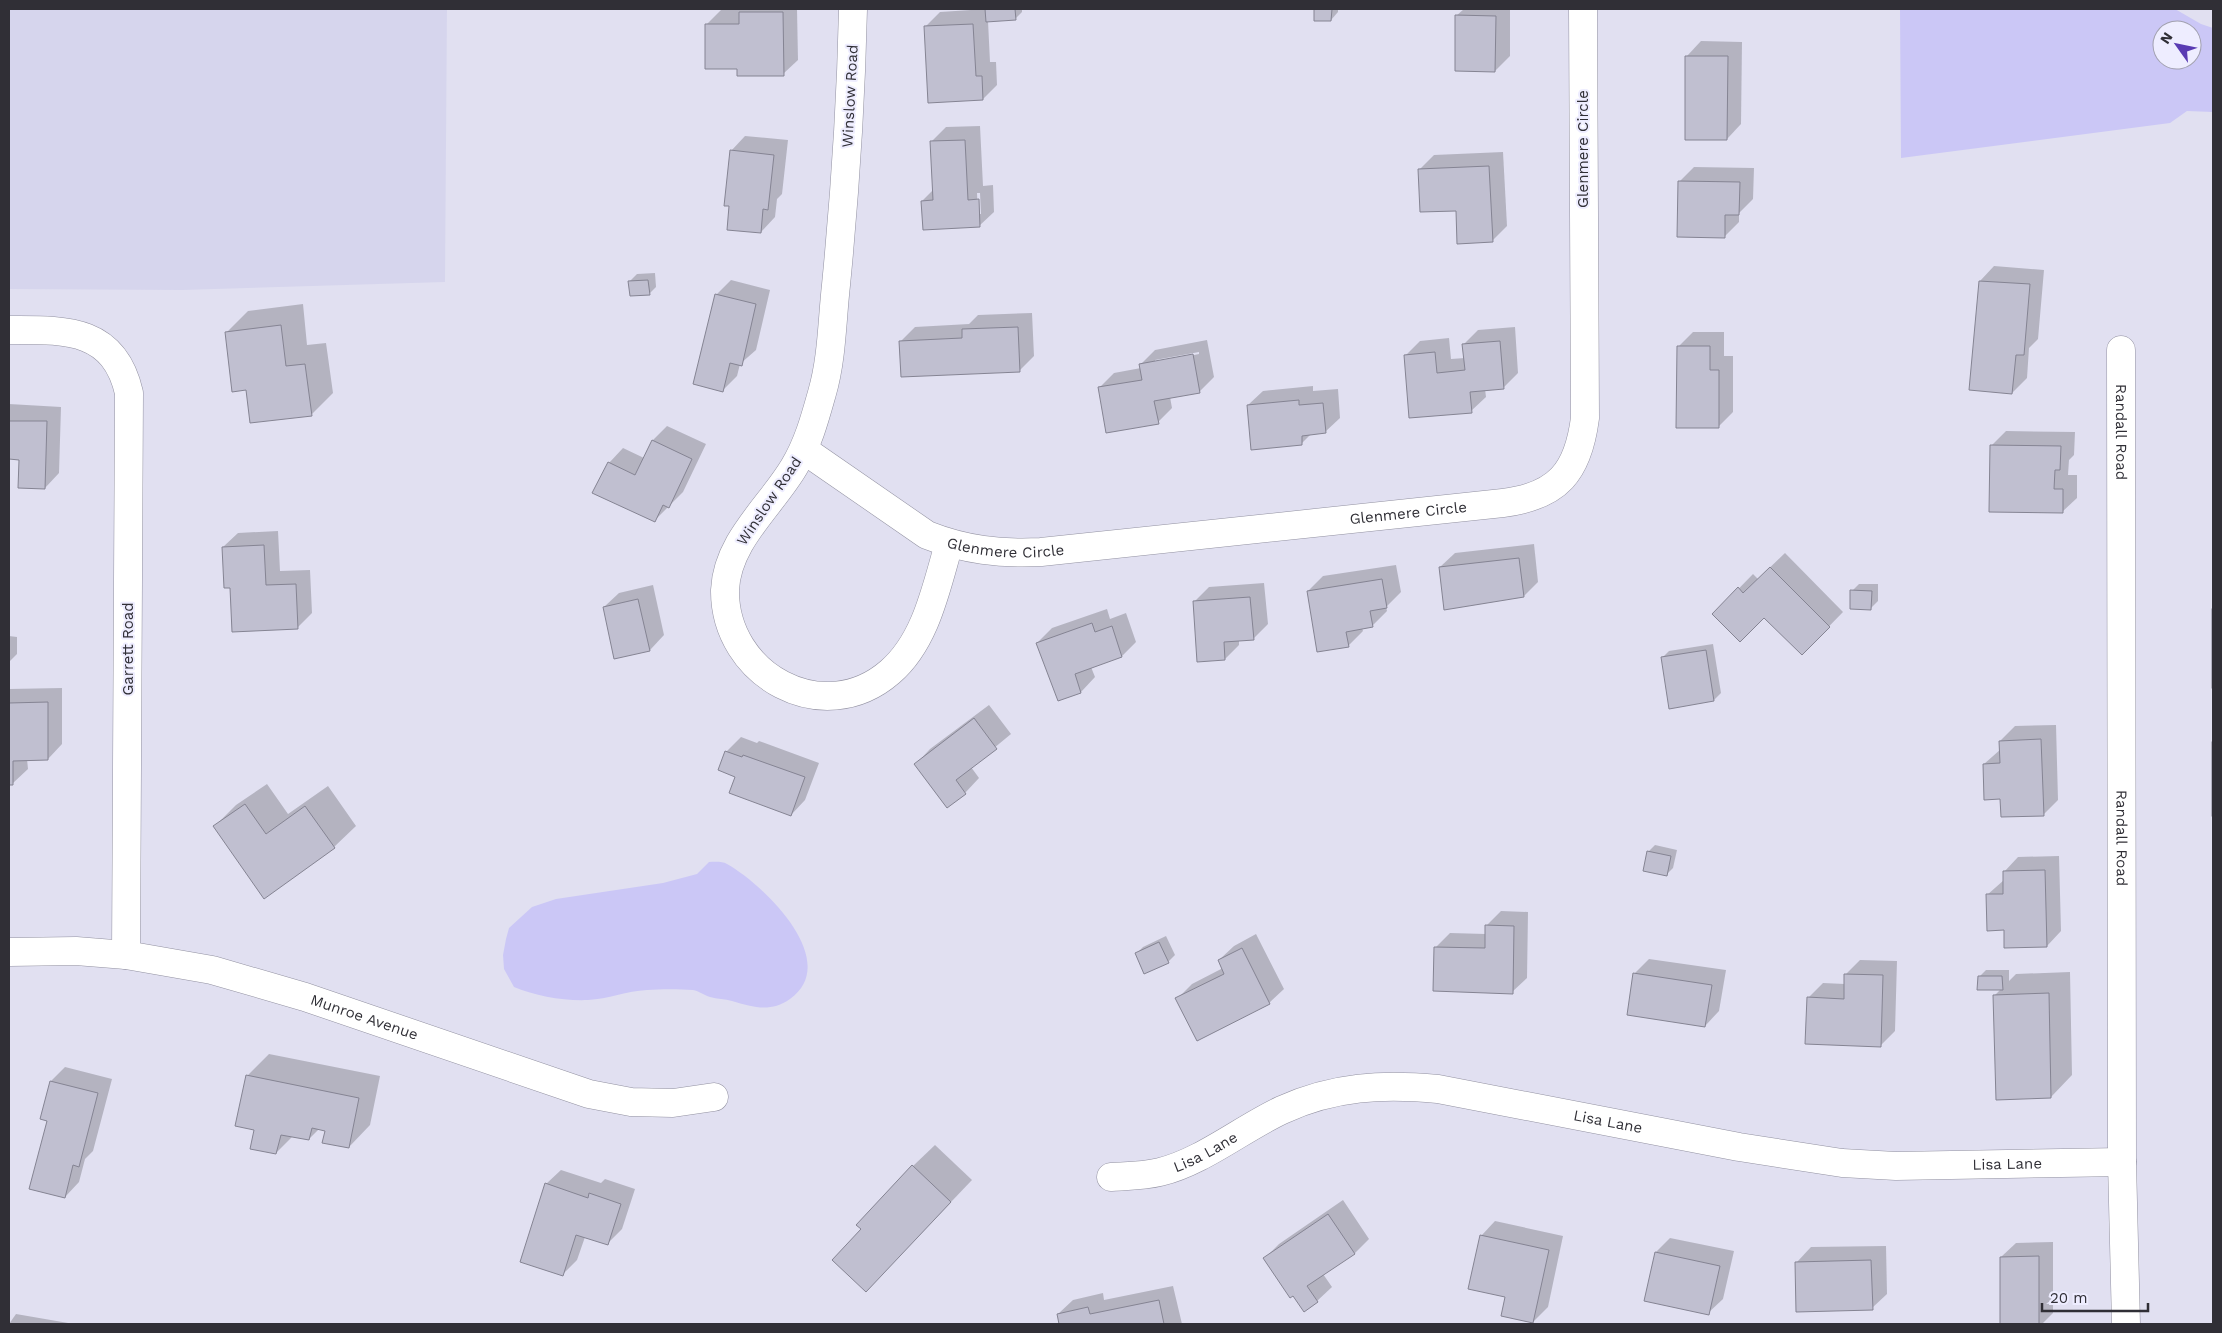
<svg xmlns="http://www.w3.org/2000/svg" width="2222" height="1333" viewBox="0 0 2222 1333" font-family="'Work Sans',sans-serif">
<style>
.built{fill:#d6d5ed}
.green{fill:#cbc7f6;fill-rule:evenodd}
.shadow{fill:#0003;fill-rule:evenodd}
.building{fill:#c0bfd0;stroke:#858493}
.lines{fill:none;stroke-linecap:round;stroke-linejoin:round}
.street-casing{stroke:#9291a1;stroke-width:29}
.street{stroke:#fff;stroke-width:28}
.labels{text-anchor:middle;stroke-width:4;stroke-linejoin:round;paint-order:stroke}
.street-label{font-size:15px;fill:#302f36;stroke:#eeedff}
</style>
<rect width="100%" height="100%" fill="#e1e0f1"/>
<polygon class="built" points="9,9 447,9 445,282 182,290 9,289"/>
<g class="green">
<path d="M1900 9H2175L2201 24 2213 28V112L2187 111 2170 123 1901 158ZM2162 30H2192V60H2162Z"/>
<path d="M709 862C714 862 722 861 727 864 763 884 843 961 790 999 770 1013 753 1007 732 1001 725 999 717 999 710 997 704 995 699 991 693 990 679 989 661 989 647 990 627 991 608 999 588 1000 563 1001 536 996 514 987L504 969 503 955 506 939 509 928 532 907 556 899 663 883 697 874Z"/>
</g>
<g class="shadow">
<polygon points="744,9 797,9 798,60 783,74 738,68 706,25 721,10"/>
<polygon points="986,9 1022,9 1022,12 1015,19 988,21 990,62 996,62 997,85 983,99 926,26 940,12"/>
<polygon points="1315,9 1338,9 1338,12 1331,20 1315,20"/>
<polygon points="1464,9 1510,9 1510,56 1495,71 1456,16"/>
<polygon points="1701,41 1742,42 1741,124 1727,139 1687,56"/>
<path d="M980 126 983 186 993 185 994 212 979 226 922 201 934 189 931 142 946 127ZM977 193H980L981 214H978Z"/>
<polygon points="745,136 788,140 782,194 777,199 775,217 761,232 730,205 731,151"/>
<polygon points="1503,152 1507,226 1492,241 1419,170 1434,155"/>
<polygon points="1694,167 1754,168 1753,199 1739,213 1739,222 1724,237 1679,182"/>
<polygon points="1994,266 2044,270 2038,339 2029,348 2027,378 2012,393 1980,281"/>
<polygon points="655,273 656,287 649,294 630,281 637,274"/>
<polygon points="731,280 770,290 756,350 740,364 737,376 723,390 716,295"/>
<polygon points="303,304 307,345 326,343 333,393 311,415 248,389 226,333 248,311"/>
<polygon points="1032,313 1034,356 1020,370 900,342 915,327 969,324 978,315"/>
<polygon points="1515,327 1518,373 1504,387 1485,389 1486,397 1471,411 1405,356 1420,341 1449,338 1451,359 1465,358 1464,344 1478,330"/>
<polygon points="1693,332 1724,332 1724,356 1733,356 1733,412 1718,427 1678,347"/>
<path d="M1207 340 1214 377 1199 392 1170 397 1172 408 1158 422 1099 388 1114 373 1141 368 1140 365 1155 350ZM1199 352V354L1155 363V360Z"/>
<polygon points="1313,386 1313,391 1338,389 1340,418 1325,432 1312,433 1302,443 1248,405 1263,391"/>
<polygon points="9,404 61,407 59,473 45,488 20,458 9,458"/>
<polygon points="667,426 706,444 683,492 654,521 609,463 623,448 644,458 653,440"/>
<polygon points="2006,431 2075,432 2074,455 2069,460 2068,475 2077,475 2077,498 2062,512 1992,445"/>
<polygon points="278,531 280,571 310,570 312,613 297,628 232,586 223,547 238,533"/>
<polygon points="1534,544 1538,582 1524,596 1440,567 1455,553"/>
<polygon points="1785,553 1843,612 1802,654 1764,616 1714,614 1753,574 1758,579"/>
<polygon points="1396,565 1401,592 1386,607 1387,611 1372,626 1362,628 1363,631 1348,646 1308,591 1323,576"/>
<polygon points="1264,583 1268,624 1253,639 1239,640 1239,645 1225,659 1195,601 1209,587"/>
<polygon points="1859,584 1878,584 1878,601 1871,608 1852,591"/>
<polygon points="653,585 664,635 650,650 604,607 619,593"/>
<polygon points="1107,609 1110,619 1126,613 1136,642 1122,656 1091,667 1095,677 1081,692 1037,643 1052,628"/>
<polygon points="9,636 17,637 17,654 10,661"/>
<polygon points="1713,644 1721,693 1714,700 1662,658 1669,651"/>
<polygon points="62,688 62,744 48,759 27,759 28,769 13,783 9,784 9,689"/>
<polygon points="989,705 1011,734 971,767 979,778 965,793 916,764 930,749"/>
<polygon points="2056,725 2058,800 2043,815 2001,798 1984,764 2001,749 2000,741 2015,726"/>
<polygon points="741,737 757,743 759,741 819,763 805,800 791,815 737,776 720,770 727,751"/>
<polygon points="267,784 288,814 328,786 356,826 334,847 214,827 236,805"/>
<polygon points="1655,845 1677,850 1673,868 1666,875 1648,852"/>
<polygon points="2059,856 2061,931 2047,946 2005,929 1987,895 2004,880 2004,872 2018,857"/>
<polygon points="1501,911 1528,912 1527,978 1512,992 1436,947 1450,933 1486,934 1486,926"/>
<polygon points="1256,934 1284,989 1269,1003 1177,999 1192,984 1223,968 1219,960 1234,946"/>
<polygon points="1166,936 1175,955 1168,962 1136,954 1143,947"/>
<polygon points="1649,959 1726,970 1719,1011 1705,1026 1628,1014 1635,973"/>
<polygon points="1860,960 1897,961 1895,1031 1880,1046 1808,998 1823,983 1845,984 1845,975"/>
<polygon points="1986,970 2009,970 2009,981 2016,974 2070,972 2072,1075 2051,1097 1994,996 2001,989 1979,977"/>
<polygon points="269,1054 380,1076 370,1125 349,1147 327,1130 319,1129 309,1139 293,1136 276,1153 255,1129 247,1076"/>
<polygon points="65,1067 112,1079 93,1151 85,1159 79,1182 65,1197 48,1120 51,1081"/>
<polygon points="935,1145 972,1180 866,1291 863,1229 913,1166"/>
<polygon points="561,1170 601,1183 605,1179 635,1189 622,1229 607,1244 585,1237 577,1260 563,1274 546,1184"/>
<polygon points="1343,1200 1369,1239 1355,1253 1323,1274 1332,1287 1317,1301 1265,1258 1279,1244"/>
<polygon points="1495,1221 1563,1236 1548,1307 1533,1322 1507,1296 1481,1236"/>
<polygon points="1670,1238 1734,1251 1723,1299 1708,1313 1656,1252"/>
<polygon points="2053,1242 2053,1313 2042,1324 2001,1324 2001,1257 2016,1243"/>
<polygon points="1886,1246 1887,1294 1872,1308 1797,1262 1811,1247"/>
<polygon points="1173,1286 1182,1324 1060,1324 1058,1314 1073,1300 1103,1293 1104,1300"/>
<polygon points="16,1314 74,1324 9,1324"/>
</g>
<g class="building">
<polygon points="985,9 1015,9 1016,20 986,22"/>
<polygon points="1314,9 1332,9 1331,21 1314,21"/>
<polygon points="739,12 783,12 784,76 737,76 737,69 705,69 705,24 739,24"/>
<polygon points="1455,15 1496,16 1495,72 1455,71"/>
<polygon points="973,24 976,76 982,76 983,100 928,103 924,26"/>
<polygon points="1685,56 1728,56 1727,140 1685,140"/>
<polygon points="965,140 968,200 979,199 980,227 923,230 921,201 933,200 930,141"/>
<polygon points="730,150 774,155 768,210 763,209 761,233 727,230 729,206 724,206"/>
<polygon points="1489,166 1493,242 1457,244 1456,211 1420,212 1418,169"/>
<polygon points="1678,181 1740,182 1739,215 1725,215 1725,238 1677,237"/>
<polygon points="648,280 650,295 630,296 628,281"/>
<polygon points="1979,281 2030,284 2024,355 2016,355 2012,394 1969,390"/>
<polygon points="715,294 756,304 742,366 730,363 723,392 693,384"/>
<polygon points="281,325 286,366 305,364 312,416 250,423 246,390 232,392 225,332"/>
<polygon points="1018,327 1020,372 901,377 899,341 962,338 962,329"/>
<polygon points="1500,341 1504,389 1470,392 1472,413 1409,418 1404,355 1435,352 1437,373 1465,370 1462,344"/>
<polygon points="1677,346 1710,346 1710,370 1719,370 1719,428 1676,428"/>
<polygon points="1193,354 1200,393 1154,401 1159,424 1106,433 1098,387 1142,380 1139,364"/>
<polygon points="1299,400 1299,405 1323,403 1326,433 1302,436 1302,445 1251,450 1247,405"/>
<polygon points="9,421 47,421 45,489 18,488 19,460 9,459"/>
<polygon points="652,440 692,459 669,508 663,505 655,522 592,493 608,462 635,475"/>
<polygon points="1990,445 2061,446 2060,470 2055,470 2054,489 2063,489 2063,513 1989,512"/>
<polygon points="264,545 266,585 296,584 298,629 232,632 230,588 224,588 222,547"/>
<polygon points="1519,558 1524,597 1444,610 1439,567"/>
<polygon points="1770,567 1830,627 1802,655 1764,618 1740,642 1712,614 1738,587 1743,593"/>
<polygon points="1382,579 1387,608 1370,611 1373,627 1346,632 1349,647 1317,652 1307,591"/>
<polygon points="1850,590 1872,591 1871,610 1850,609"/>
<polygon points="1250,597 1254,640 1224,642 1225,660 1197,662 1193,601"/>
<polygon points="638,599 650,651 614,659 603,607"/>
<rect x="2212" y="609" width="1" height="79"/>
<polygon points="1092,623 1095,632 1112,626 1122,657 1075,674 1081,693 1058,701 1036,643"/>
<polygon points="1706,650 1714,701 1669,709 1661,657"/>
<polygon points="48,702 48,760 13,761 13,785 9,785 9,703"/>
<polygon points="974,718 997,749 956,780 966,794 947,808 914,764"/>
<polygon points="2041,739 2044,816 2001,817 2000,799 1984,800 1983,764 2000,763 1999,741"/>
<rect x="2212" y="742" width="1" height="74"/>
<polygon points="725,751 742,757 743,755 805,777 791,816 729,793 735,777 718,770"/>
<polygon points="245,804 266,834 305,806 335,848 264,899 213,826"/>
<polygon points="1647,851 1671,856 1667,876 1643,871"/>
<polygon points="2045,870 2047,947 2004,948 2004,930 1987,931 1986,894 2003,894 2003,871"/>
<polygon points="1485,925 1514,926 1513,994 1433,991 1434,947 1485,948"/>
<polygon points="1159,942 1169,963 1144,974 1135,953"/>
<polygon points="1242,948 1270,1004 1197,1041 1175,998 1224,974 1218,960"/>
<polygon points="1633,973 1712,985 1705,1027 1627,1015"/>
<polygon points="1844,974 1883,975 1881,1047 1805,1044 1807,997 1844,999"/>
<polygon points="1978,976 2002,976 2003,990 1977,990"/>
<polygon points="2049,993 2051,1098 1996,1100 1993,995"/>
<polygon points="246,1075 359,1098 349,1148 322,1143 325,1131 312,1128 309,1140 281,1135 276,1154 250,1149 254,1130 235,1126"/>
<polygon points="50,1081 98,1093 79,1167 73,1165 65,1198 29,1189 47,1121 40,1119"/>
<polygon points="912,1165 951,1202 866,1292 832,1260 861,1229 856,1225"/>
<polygon points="545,1183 588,1198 589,1193 621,1204 608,1245 576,1235 563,1276 520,1262"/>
<polygon points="1328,1214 1355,1254 1307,1286 1318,1302 1304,1312 1293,1296 1290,1298 1263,1258"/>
<polygon points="1480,1235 1549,1250 1533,1323 1501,1316 1505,1297 1468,1289"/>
<polygon points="1655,1252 1720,1266 1709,1315 1644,1301"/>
<polygon points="2039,1256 2039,1324 2000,1324 2000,1257"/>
<polygon points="1871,1260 1873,1310 1796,1312 1795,1262"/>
<polygon points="1159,1300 1164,1324 1059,1324 1057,1314 1088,1307 1090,1314"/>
</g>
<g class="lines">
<g class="street-casing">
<g id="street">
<path d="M853 9C851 101 845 193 836 285 832 321 832 359 822 393 815 418 808 444 794 467 771 506 727 541 725 590 724 675 823 730 890 672 926 641 936 588 949 544"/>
<path d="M9 330C64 330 114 327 129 393L126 955"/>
<path id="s1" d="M2121 350 2122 1162 2126 1324"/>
<path id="s2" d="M804 450 927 535C965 550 1000 554 1041 552L1503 503C1558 496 1578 472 1585 418L1583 9"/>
<path id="s3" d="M9 952 76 951 126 955 212 970 305 997 589 1094 631 1102 673 1103 714 1097"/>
<path id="s4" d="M1111 1177C1127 1176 1144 1176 1160 1172 1202 1162 1243 1128 1282 1110 1334 1086 1383 1084 1438 1089L1739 1147 1842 1163 1896 1166 2122 1162"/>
</g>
</g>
<use href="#street" class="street"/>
</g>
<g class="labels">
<g class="street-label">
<text transform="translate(850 96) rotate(-87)" y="5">Winslow Road</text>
<text transform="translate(1583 149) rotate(-90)" y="5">Glenmere Circle</text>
<text dy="5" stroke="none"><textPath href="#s1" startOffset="82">Randall Road</textPath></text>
<text transform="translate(769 501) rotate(-56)" y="5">Winslow Road</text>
<text dy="5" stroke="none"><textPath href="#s2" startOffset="635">Glenmere Circle</textPath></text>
<text dy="5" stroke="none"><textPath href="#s2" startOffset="230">Glenmere Circle</textPath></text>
<text transform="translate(128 649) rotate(-90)" y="5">Garrett Road</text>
<text dy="5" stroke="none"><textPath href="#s1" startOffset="488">Randall Road</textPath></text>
<text dy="5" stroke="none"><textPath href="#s3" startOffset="364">Munroe Avenue</textPath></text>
<text dy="5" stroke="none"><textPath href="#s4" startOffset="519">Lisa Lane</textPath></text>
<text dy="5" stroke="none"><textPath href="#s4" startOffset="99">Lisa Lane</textPath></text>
<text dy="5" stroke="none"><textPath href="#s4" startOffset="922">Lisa Lane</textPath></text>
</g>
</g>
<rect width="2222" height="1333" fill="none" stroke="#302f36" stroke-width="20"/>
<g transform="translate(2177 45) rotate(303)"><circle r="24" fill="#eeedff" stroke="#a2a1af"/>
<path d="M0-4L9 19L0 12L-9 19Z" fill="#593bb3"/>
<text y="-8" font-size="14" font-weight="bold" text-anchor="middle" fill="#302f36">N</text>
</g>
<path d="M2042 1303v8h106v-8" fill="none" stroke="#302f36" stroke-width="2.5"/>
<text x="2050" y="1303" font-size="15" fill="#302f36" stroke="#eeedff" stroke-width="4" paint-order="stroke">20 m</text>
</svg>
